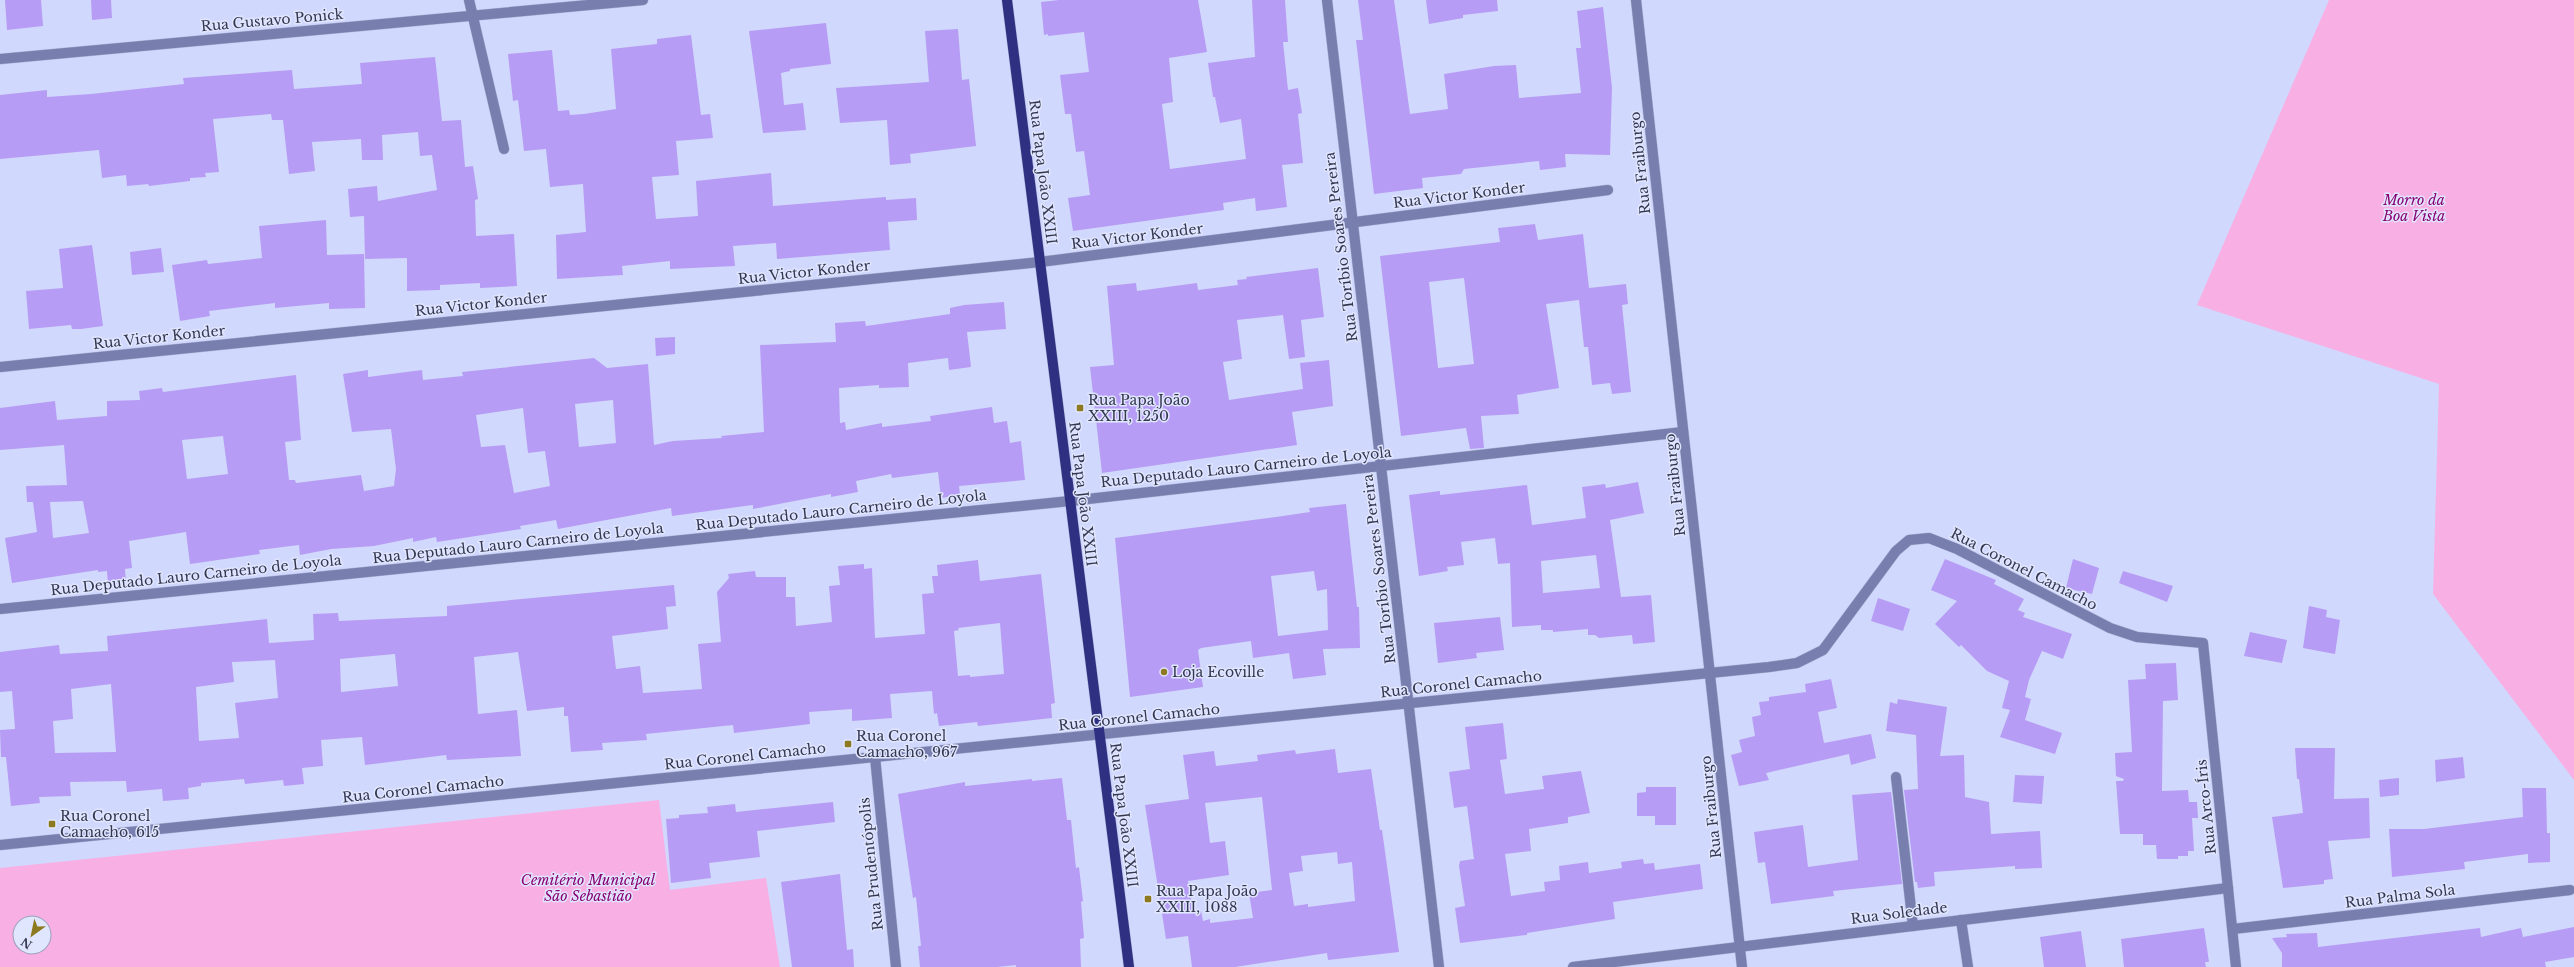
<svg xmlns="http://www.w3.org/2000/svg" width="2574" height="967" viewBox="0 0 2574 967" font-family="'Libre Baskerville',serif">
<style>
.green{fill:#f8afe4;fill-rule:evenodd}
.building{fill:#b79cf5;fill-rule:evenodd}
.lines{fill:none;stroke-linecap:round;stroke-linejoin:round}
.minor-casing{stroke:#aeb5d7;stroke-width:11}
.major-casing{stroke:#aeb5d7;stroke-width:11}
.minor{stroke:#787fae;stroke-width:10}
.major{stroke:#2f3082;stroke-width:10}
.poi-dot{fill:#8d7a20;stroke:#e1e6ff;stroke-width:1.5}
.labels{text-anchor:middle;stroke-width:3;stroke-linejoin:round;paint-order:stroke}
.street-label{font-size:14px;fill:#33374f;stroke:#e1e6ff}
.park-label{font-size:14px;font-style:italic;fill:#880073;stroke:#e1e6ff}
.poi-label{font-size:14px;fill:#33374f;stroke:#e1e6ff;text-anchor:start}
</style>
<rect width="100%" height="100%" fill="#d1d8fd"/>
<g class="green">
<polygon points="2329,0 2574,0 2574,780 2433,594 2439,384 2197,305"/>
<path d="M659 800 670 890 766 878 780 967H0V868ZM20 923H44V947H20Z"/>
</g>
<g class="building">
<polygon points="5,0 41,0 43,26 7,30"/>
<polygon points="91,0 111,0 112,18 92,20"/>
<polygon points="1059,0 1198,0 1207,52 1169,58 1173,102 1162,104 1170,169 1246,159 1241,119 1220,123 1215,97 1213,97 1208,63 1255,57 1252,0 1285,0 1288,42 1283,42 1288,90 1298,88 1302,113 1298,114 1303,163 1282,165 1287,207 1256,211 1255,198 1223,203 1224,210 1073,231 1068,198 1090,195 1084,151 1076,152 1071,114 1065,114 1060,75 1089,72 1084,32 1048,36 1048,34 1044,35 1041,2"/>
<polygon points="1358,0 1394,0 1410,114 1448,109 1444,74 1494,66 1516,65 1519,98 1581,93 1576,48 1581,48 1577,11 1603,7 1612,88 1610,155 1565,154 1566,167 1540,170 1539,161 1464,169 1461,174 1422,178 1423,188 1374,194 1356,40 1363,40"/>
<polygon points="1426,0 1497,0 1498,11 1463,15 1463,18 1429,24"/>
<polygon points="826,23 831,64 790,69 790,71 781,73 784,105 803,103 806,130 763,133 749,31"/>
<polygon points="958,29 962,80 969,79 976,146 910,154 911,163 890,165 887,120 840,123 836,88 929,82 925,31"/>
<polygon points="691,35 701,115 710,114 713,138 676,141 679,175 652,177 656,219 698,216 696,181 771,173 773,206 886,197 886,200 916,198 917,220 888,222 890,250 777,259 776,243 733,246 735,266 670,269 670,261 622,266 623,275 557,279 556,235 586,232 583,184 550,187 546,149 524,151 518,100 513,101 508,54 552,50 558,111 569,110 570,115 584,114 616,109 611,49 657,44 657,39"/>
<polygon points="435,57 442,121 461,120 465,167 473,166 478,199 475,200 476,236 514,234 517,286 480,288 480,283 440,285 440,290 407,291 407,258 365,259 364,216 350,217 348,189 377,186 378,201 437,190 432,155 420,156 418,132 382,135 383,160 362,160 361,139 312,142 315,171 289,174 283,120 272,120 271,114 213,119 219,172 205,173 206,177 190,178 190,181 149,186 148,184 127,186 126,175 102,178 99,150 0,159 0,95 47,90 47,97 91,94 184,84 183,78 292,70 294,89 362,84 360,63"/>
<polygon points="326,220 327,255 364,254 365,308 329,309 329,303 275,308 275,303 209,311 210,316 180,321 172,265 207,260 208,264 262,258 259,226"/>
<path d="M1535 224 1538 240 1583 234 1589 288 1626 284 1628 304 1622 305 1631 392 1612 394 1610 383 1592 385 1588 347H1584L1579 300 1546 304 1559 388 1517 395 1519 414 1481 416 1484 448 1470 449 1466 428 1401 436 1380 256 1500 242 1498 228ZM1464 278 1474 364 1438 368 1429 282Z"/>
<polygon points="92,245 103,326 81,329 72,329 71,325 29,329 26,291 63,288 59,249"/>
<polygon points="161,248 164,272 132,275 130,252"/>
<polygon points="1318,268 1324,317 1301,320 1305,357 1289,359 1283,315 1237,320 1242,359 1223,362 1229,400 1303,389 1300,363 1329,360 1333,406 1292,412 1297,445 1102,473 1090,367 1114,365 1107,286 1136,283 1137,291 1197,283 1198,290 1238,285 1237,280 1247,279 1246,277"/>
<path d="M1004 302 1006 329 967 332 971 367 949 370 948 358 908 363 909 387 879 388V385L839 388 840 423 845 422 846 430 882 423V427L931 421 930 416 992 407 994 423 1007 421 1010 443 1021 441 1025 480 959 486 960 495 941 498 938 472 892 478 891 474 856 481 858 492 831 497V494L753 509V505L745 506 672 516 671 508 558 529 556 520 520 526 521 529 437 542 436 537 413 542V538L374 546 331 549 300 555 299 545 259 550 260 554 190 564 186 532 129 541 132 568 125 569 126 583 108 585 107 571 98 572V570L12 583 5 538 37 532 33 502H27L26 486 67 485 64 445 0 450V408L55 401 57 420 107 416V401L140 400 139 391 162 388 163 392 296 375 301 440 285 442 289 480H295L296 483 361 475 364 491 394 486 396 469 391 429 352 432 343 374 368 370V377L422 370 423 380 463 376 462 372 594 358 607 368 648 364 654 445 673 441 722 438 721 436 764 432 760 345 836 342 835 323 865 321 866 326 950 314V308L964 305ZM613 400 616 443 579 447 575 404ZM523 408 528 453 545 451 550 486 514 493 505 445 481 447 476 415ZM223 436 228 474 187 479 182 440ZM83 501 89 533 53 538 50 502Z"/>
<polygon points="675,337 675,354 656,356 655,338"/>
<path d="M1638 482 1644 513 1610 520 1621 597 1651 595 1655 642 1633 644 1632 635 1599 638 1595 635H1588V629L1553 632V630H1541V625L1512 627 1510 563 1498 564 1495 538 1461 542 1464 565 1447 567 1448 571 1419 576 1409 495 1440 491V495L1527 485 1532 525 1586 518 1582 487 1605 484 1606 488ZM1596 555 1600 588 1543 593 1541 561Z"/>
<path d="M1346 504 1357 607H1359L1360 648 1323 649 1326 675 1293 679 1289 653 1253 658 1251 641 1201 648 1198 650 1203 687 1130 697 1115 538 1276 517 1310 512 1309 508ZM1314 571 1317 591 1327 589 1328 630 1278 636 1271 576Z"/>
<polygon points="1945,559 1996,580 1994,584 2024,599 2018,610 2025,613 2023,617 2072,634 2063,659 2042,651 2029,680 2025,697 2031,699 2025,720 2062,733 2055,754 2000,737 2010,710 2002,708 2009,681 1987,671 1961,645 1959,647 1935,624 1957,601 1931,590"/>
<polygon points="2073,559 2099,568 2092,594 2066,588"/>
<path d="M978 560 980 581 1041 574 1055 703 1051 704 1052 718 978 726 977 722 939 726 937 713 934 714 932 691 890 694 892 718 852 721V709L809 712 810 724 734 733 733 725 646 734 647 740 602 743 603 750 571 752 568 716H564V707L527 711 518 652 474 657 478 714 517 710 521 756 447 760 446 755 365 765 362 737 321 740 323 766 302 768 304 784 284 786 283 780 245 784 244 779 201 783V786L188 788 189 799 163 801 162 789 127 792 126 781 70 782 71 796 39 797 40 803 11 806 6 757H1L0 730 15 729 12 691 0 692V652L59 645 60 654 108 651 107 636 267 619 269 643 314 640 313 614 338 613 339 621 447 616V606L674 585 676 606 666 607 668 629 612 636 616 669 640 666 643 693 702 689 698 644 721 642 717 592 729 578 728 574 755 571 756 577H786V597H795L796 626 832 622 829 586 840 585 838 566 864 564V569L872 568 875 638 925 634 922 594 934 593 932 576H938L937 565ZM1000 623 1004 674 970 677V675L958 676 954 631 959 630 958 628ZM395 654 398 686 341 692 340 659ZM275 660 278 698 235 703 239 738 199 741 196 687 234 682 232 662ZM111 684 116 752 55 753 53 721 73 719 71 689Z"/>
<polygon points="2123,571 2173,586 2167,602 2119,583"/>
<polygon points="1878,598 1910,609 1903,631 1871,621"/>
<polygon points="2309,606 2327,610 2326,617 2340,620 2335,654 2303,648"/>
<polygon points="1500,617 1504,650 1476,653 1477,658 1438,663 1434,623"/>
<polygon points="2250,632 2287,640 2282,663 2244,656"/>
<polygon points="2176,663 2178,700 2163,701 2162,791 2188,790 2189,802 2197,802 2198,818 2192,818 2194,851 2188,851 2188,856 2178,856 2178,859 2157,859 2156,845 2143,845 2143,834 2120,834 2116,781 2123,781 2124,779 2116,776 2115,753 2132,752 2128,680 2146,679 2145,664"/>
<polygon points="1831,679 1837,708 1818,712 1824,743 1871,734 1876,758 1851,765 1849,754 1766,773 1769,780 1739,786 1731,755 1742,752 1739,740 1755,736 1752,717 1761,715 1759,702 1769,701 1769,697 1806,692 1805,684"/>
<polygon points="1898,699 1947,707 1940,756 1964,755 1965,797 1989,802 1991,834 2040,831 2042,868 2015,869 2015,866 1934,872 1935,886 1918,888 1917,882 1915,882 1904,790 1918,789 1916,735 1886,731 1890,702 1897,704"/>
<polygon points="1503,723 1507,759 1500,760 1505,794 1544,789 1542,776 1581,771 1590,813 1568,817 1568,823 1529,829 1531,851 1505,854 1511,896 1545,891 1544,882 1560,880 1559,866 1588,862 1589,873 1622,868 1621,862 1643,859 1644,864 1654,863 1655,870 1700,864 1703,889 1613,902 1615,919 1527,933 1527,935 1460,943 1455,908 1465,906 1459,866 1460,861 1474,859 1467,806 1454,808 1449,772 1470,769 1465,727"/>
<polygon points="2295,748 2335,748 2334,799 2369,798 2370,838 2328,841 2333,879 2324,880 2324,884 2283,888 2272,817 2303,813 2299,779 2297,779"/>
<path d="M1335 749 1338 773 1371 769 1380 830H1382L1399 952 1328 960 1327 953 1235 967H1192L1188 936 1166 939 1145 805 1189 799 1183 755 1214 751 1216 766 1258 761 1257 755 1295 750 1296 754ZM1262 797 1272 890 1249 893 1253 918 1210 923V919L1203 921 1201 911 1193 912 1188 881 1229 875 1225 841 1210 843 1205 803ZM1337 852 1338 864 1352 862 1355 901 1308 907V904L1294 906 1289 873 1303 871 1301 856Z"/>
<polygon points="2463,757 2465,778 2436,782 2435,760"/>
<polygon points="2015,775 2044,776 2042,804 2013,802"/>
<polygon points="1062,778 1067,820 1071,820 1076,868 1079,867 1083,901 1081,902 1084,938 1080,939 1081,967 1016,967 1016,965 997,967 920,967 918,946 921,946 916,897 913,898 898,794 965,782 965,786 1032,779 1032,781"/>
<polygon points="2399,778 2399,795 2380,797 2379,780"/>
<polygon points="1646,787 1676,787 1676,825 1655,825 1655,816 1637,816 1637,793 1646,792"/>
<polygon points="2522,788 2546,788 2547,833 2550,833 2550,862 2528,863 2528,854 2464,862 2465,869 2392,877 2389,829 2424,829 2523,817"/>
<polygon points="1891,792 1902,884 1833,891 1834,896 1771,904 1765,862 1758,863 1754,832 1803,825 1808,867 1858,860 1852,795"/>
<polygon points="833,802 835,822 757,831 760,857 709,863 711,878 671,883 666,819 679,818 679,815 708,813 707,807 735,804 736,812"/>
<polygon points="840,874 847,950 853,949 854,967 792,967 781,882"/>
<polygon points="2574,927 2574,957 2545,962 2546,967 2282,967 2282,953 2272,938 2287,937 2286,934 2317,933 2318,947 2480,928 2481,937 2521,928 2523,937"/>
<polygon points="2204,928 2209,962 2205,962 2206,967 2124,967 2121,939"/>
<polygon points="2081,931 2086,967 2044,967 2040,937"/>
</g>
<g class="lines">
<g class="minor-casing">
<g id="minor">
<polyline points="469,0 504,149"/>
<polyline points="1327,0 1439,967"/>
<polyline points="1636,0 1742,967"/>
<polyline points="0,59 643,0"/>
<polyline points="0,367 1040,262 1608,190"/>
<polyline points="0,609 1070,501 1683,432"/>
<polyline points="875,757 896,967"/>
<polyline points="1896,777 1913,926"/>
<polyline points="0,845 1769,667 1797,663 1823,650 1896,551 1909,540 1929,538 1957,549 2110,628 2137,637 2203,643 2236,967"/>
<polyline points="1961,920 1968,967"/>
<polyline points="2233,929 2570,890"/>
<polyline points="1573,967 2228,888"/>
</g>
</g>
<g class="major-casing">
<polyline id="major" points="1007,0 1129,967"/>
</g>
<use href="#minor" class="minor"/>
<use href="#major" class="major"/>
</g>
<g class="poi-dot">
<rect x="1076" y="404" width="8" height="8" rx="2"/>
<circle cx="1164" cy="672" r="4"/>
<rect x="844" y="740" width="8" height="8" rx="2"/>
<rect x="48" y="820" width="8" height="8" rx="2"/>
<rect x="1144" y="895" width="8" height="8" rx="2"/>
</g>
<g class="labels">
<g class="street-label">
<text transform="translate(272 20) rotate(-5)" y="5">Rua Gustavo Ponick</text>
<text transform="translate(1640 163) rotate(-96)" y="5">Rua Fraiburgo</text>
<text transform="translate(1043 172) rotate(83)" y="5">Rua Papa João XXIII</text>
<text transform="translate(1459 195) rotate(-7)" y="5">Rua Victor Konder</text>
<text transform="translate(1137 236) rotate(-7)" y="5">Rua Victor Konder</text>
<text transform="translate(1341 247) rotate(-97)" y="5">Rua Toríbio Soares Pereira</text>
<text transform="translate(804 272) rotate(-6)" y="5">Rua Victor Konder</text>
<text transform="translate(481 304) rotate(-6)" y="5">Rua Victor Konder</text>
<text transform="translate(159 337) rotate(-6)" y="5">Rua Victor Konder</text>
<text transform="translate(1246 467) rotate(-6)" y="5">Rua Deputado Lauro Carneiro de Loyola</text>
<text transform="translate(1675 485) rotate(-96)" y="5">Rua Fraiburgo</text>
<text transform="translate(1083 494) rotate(83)" y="5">Rua Papa João XXIII</text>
<text transform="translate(841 510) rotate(-6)" y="5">Rua Deputado Lauro Carneiro de Loyola</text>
<text transform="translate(518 543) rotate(-6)" y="5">Rua Deputado Lauro Carneiro de Loyola</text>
<text transform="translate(1379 569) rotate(-97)" y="5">Rua Toríbio Soares Pereira</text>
<text transform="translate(2024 569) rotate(27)" y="5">Rua Coronel Camacho</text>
<text transform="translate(196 575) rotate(-6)" y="5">Rua Deputado Lauro Carneiro de Loyola</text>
<text transform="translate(1461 684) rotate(-6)" y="5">Rua Coronel Camacho</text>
<text transform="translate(1139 717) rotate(-6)" y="5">Rua Coronel Camacho</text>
<text transform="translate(745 756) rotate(-6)" y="5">Rua Coronel Camacho</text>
<text transform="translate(423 789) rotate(-6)" y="5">Rua Coronel Camacho</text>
<text transform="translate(1711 807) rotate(-96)" y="5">Rua Fraiburgo</text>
<text transform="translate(2206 807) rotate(-96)" y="5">Rua Arco-Íris</text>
<text transform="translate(1124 815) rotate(83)" y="5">Rua Papa João XXIII</text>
<text transform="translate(871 864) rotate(-96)" y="5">Rua Prudentópolis</text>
<text transform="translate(2400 896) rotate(-7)" y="5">Rua Palma Sola</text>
<text transform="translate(1899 913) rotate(-7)" y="5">Rua Soledade</text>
</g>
<g class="park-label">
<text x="2414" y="205">Morro da<tspan x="2414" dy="16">Boa Vista</tspan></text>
<text x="588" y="885">Cemitério Municipal<tspan x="588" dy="16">São Sebastião</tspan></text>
</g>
<g class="poi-label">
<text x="1088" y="405">Rua Papa João<tspan x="1088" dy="16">XXIII, 1250</tspan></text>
<text x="1172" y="677">Loja Ecoville</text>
<text x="856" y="741">Rua Coronel<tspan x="856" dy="16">Camacho, 967</tspan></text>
<text x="60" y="821">Rua Coronel<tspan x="60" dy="16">Camacho, 615</tspan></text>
<text x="1156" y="896">Rua Papa João<tspan x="1156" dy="16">XXIII, 1088</tspan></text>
</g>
</g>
<g transform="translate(32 935) rotate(213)"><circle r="19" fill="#e1e6ff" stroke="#9ba0b9"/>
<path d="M0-3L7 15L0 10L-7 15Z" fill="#8d7a20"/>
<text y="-6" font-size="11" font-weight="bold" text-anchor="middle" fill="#33374f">N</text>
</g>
</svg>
